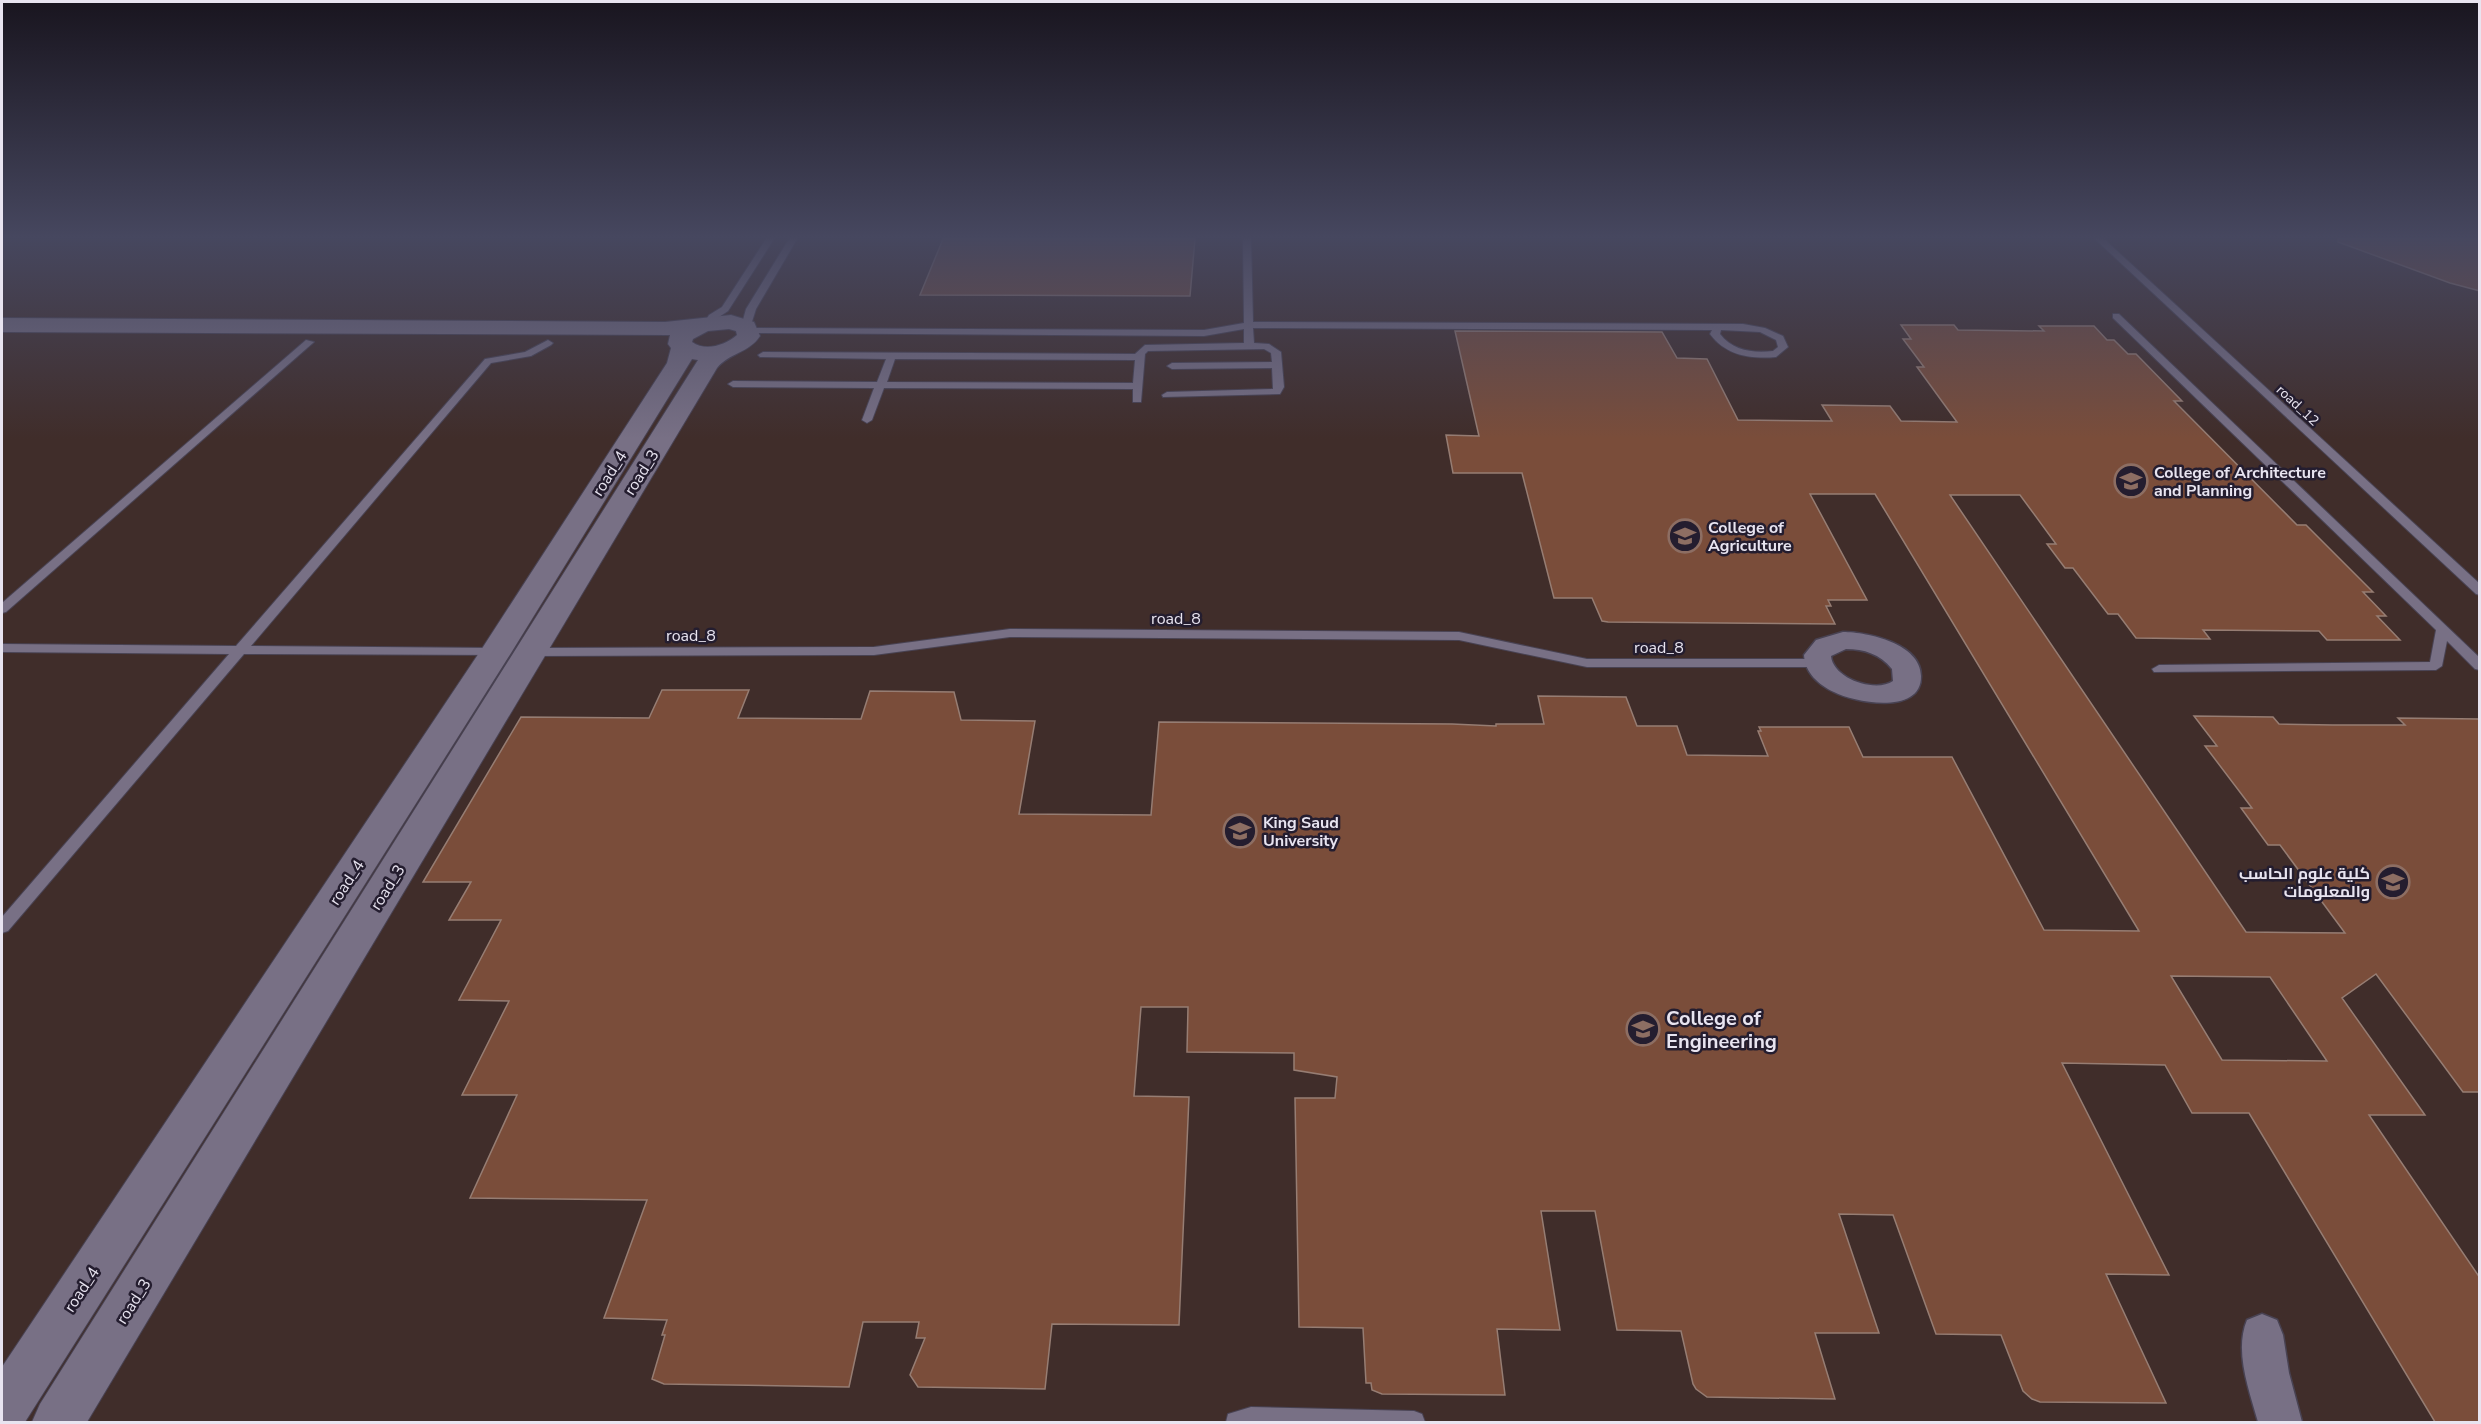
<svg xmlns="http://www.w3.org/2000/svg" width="2481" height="1424" viewBox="0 0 2481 1424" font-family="'Nunito Sans',Cairo,sans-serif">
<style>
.education{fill:#402d2a}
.building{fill:#7a4d3a;stroke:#967d73;stroke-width:1.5;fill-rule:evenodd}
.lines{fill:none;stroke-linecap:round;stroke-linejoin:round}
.lane-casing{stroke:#484252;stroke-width:2}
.street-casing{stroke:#484252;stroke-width:3}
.secondary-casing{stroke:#484252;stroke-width:2}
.lane{fill:#787085;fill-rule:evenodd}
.street{fill:#787085;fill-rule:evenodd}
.secondary{fill:#787085;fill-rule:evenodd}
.labels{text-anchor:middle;stroke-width:5;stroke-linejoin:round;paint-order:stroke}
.far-street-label{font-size:14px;fill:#e8e4f0;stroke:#241d2f}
.street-label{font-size:16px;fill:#e8e4f0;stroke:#241d2f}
.poi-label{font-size:16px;font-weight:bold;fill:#e8e4f0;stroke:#241d2f;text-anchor:start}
.near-poi-label{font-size:20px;font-weight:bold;fill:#e8e4f0;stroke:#241d2f;text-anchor:start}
</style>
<rect width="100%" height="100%" fill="#2e2739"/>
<rect class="education" x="2" y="239" width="2477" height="1183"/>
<g class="building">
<polygon points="943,239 1195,239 1190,296 920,295"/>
<polygon points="2338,239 2480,239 2480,291 2450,283 2338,242"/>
<path d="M1901 325H1954L1958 330 2044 331 2039 326H2094L2107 340H2114L2128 354H2136L2182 401H2174L2297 525H2306L2373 592H2363L2386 616H2377L2400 640H2327L2319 631 2203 630 2210 639 2136 638 2118 614H2108L2073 568H2065L2047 544H2056L2020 495H1950L2246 932 2345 933 2280 845H2268L2241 808H2252L2205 746H2217L2194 716 2273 717 2279 724 2333 725H2405L2398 718 2480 719V1092H2463L2376 974 2342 998 2425 1115H2369L2480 1278V1422H2435L2249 1113H2192L2165 1065 2062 1063 2169 1275 2106 1274 2166 1403 2040 1402 2032 1399 2023 1391 2001 1335 1936 1334 1893 1215 1839 1214 1879 1333H1815L1835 1399 1707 1397 1696 1389 1693 1384 1681 1331 1617 1330 1595 1211H1541L1560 1330 1497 1329 1505 1395 1382 1394 1372 1390 1371 1383H1366L1363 1328 1299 1327 1295 1098H1335L1337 1077 1294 1070V1053L1187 1052 1188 1007H1141L1134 1096 1189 1097 1179 1325 1052 1324 1045 1389 918 1387 910 1375 925 1338H916L919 1322H863L849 1387 664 1384 652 1379 665 1335H662L667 1320 604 1318 647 1200 470 1198 517 1095H462L509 1001 459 1000 501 920H449L471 882H423L521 717 649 718 662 690H749L738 718 861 719 870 691 954 692 961 720 1035 721 1019 814 1151 815 1159 722 1452 724 1496 726V724H1544L1538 696 1626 697 1637 726H1677L1687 755 1768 756 1758 731H1761L1759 727H1849L1863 757H1952L2044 930 2139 931 1875 494H1810L1867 600H1828L1831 606H1826L1835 624 1608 622 1602 621 1592 598H1554L1522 473H1453L1446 435 1479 436 1455 331 1662 332 1677 358 1707 359 1738 420 1832 421 1822 405 1890 406 1901 421 1957 422 1917 367H1924L1903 339H1911ZM2171 976 2270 977 2327 1061 2222 1060Z"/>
</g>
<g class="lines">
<g class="lane-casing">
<g id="lane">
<polygon points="766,239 774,239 728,311 716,319 712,325 706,325 704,323 709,315 722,307"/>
<path d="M789 239H797L756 309 750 328 1204 330 1244 323 1243 239H1251L1253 322 1743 324 1765 328 1783 336 1788 347 1776 357C1751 359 1726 356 1710 334L1712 330 1253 328 1254 343 1269 344 1281 352 1284 387 1280 394 1163 397 1162 395 1167 392 1273 389 1272 368 1172 369 1167 366 1172 363 1272 362 1271 353 1264 349 1148 351 1145 354 1141 402H1133V389L884 388 872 420 867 423 862 420 874 388 733 387 728 384 733 381 877 382 886 359 760 357 758 355 763 352 1135 354 1145 345 1244 343V329L1204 336 746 333 741 327 746 309ZM1721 330 1760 332 1776 340 1778 347 1773 351C1753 353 1733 351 1720 334ZM895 359 1135 360 1133 383 887 382Z"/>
<polygon points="2095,239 2104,239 2480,584 2480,595 2476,594"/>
<polygon points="2113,314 2119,314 2480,658 2480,670 2475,669 2447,641 2442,666 2436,670 2154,672 2152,669 2159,665 2430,662 2436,630 2113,318"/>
<polygon points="306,340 314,342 6,612 2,613 2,603"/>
<polygon points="548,340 553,343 551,345 531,356 491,363 251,646 497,648 502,649 503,652 502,655 244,654 8,931 2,933 2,917 229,654 2,652 2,644 236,646 485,359 525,352"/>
<polygon points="1010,629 1459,632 1587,659 1818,659 1824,663 1818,667 1587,667 1459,640 1010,637 874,655 532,656 526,652 532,648 874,647"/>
<polygon points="1251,1407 1414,1411 1422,1414 1425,1422 1226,1422 1228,1414"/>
</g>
</g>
<g class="street-casing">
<g id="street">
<path d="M1843 632C1868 632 1921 644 1921 676 1922 715 1855 703 1834 692 1819 685 1805 673 1804 655L1816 640ZM1846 649C1864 649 1880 654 1892 669L1893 681C1876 693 1833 679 1831 656Z"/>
<path d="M2262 1314 2277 1320 2283 1335 2289 1373 2302 1422H2258C2249 1390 2234 1351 2247 1320Z"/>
</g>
</g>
<g class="secondary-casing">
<path id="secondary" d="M731 315 754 322 760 336C749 353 729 353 717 368L87 1422H32L40 1404 698 360 692 359 511 653 25 1422H2V1367L483 647 667 363 671 348 668 344 670 335 2 332V318L665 322ZM729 329 736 331 737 335C725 345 706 352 692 342L693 339 708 331Z"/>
</g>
<use href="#lane" class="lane"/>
<use href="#street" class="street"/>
<use href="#secondary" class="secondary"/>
</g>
<linearGradient id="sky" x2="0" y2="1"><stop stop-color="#19151f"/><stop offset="0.54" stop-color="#46475f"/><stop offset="1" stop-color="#46475f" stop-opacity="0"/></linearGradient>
<rect width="2481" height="439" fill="url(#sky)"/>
<defs>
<g id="university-ring" transform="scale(1.725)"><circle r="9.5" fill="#241d2f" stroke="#8d6e63" stroke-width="1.5"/><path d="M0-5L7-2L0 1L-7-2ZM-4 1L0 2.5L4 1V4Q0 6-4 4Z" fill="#8d6e63"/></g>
</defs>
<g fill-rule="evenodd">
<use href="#university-ring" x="2131" y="481"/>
<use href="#university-ring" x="1685" y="536"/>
<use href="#university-ring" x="1240" y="831"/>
<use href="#university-ring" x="2393" y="882"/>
<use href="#university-ring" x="1643" y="1029"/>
</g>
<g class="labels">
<g class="far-street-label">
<text transform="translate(2298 405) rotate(43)" y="5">road_12</text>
</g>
<g class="street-label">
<text transform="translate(641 472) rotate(-58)" y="6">road_3</text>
<text transform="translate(609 473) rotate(-58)" y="6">road_4</text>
<text x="1176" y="624">road_8</text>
<text x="691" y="641">road_8</text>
<text x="1659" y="653">road_8</text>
<text transform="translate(346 882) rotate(-57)" y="6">road_4</text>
<text transform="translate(387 887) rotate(-58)" y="6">road_3</text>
<text transform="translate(81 1289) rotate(-57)" y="6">road_4</text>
<text transform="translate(133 1301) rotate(-58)" y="6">road_3</text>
</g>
<g class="poi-label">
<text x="2154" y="478">College of Architecture<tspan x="2154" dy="18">and Planning</tspan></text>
<text x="1708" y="533">College of<tspan x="1708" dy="18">Agriculture</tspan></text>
<text x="1263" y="828">King Saud<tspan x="1263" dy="18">University</tspan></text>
<text x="2370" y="879" text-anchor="end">كلية علوم الحاسب<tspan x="2370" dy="18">والمعلومات</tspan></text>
</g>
<g class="near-poi-label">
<text x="1666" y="1025">College of<tspan x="1666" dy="23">Engineering</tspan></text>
</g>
</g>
<rect width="2481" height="1424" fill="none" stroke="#e8e4f0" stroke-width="6"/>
</svg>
